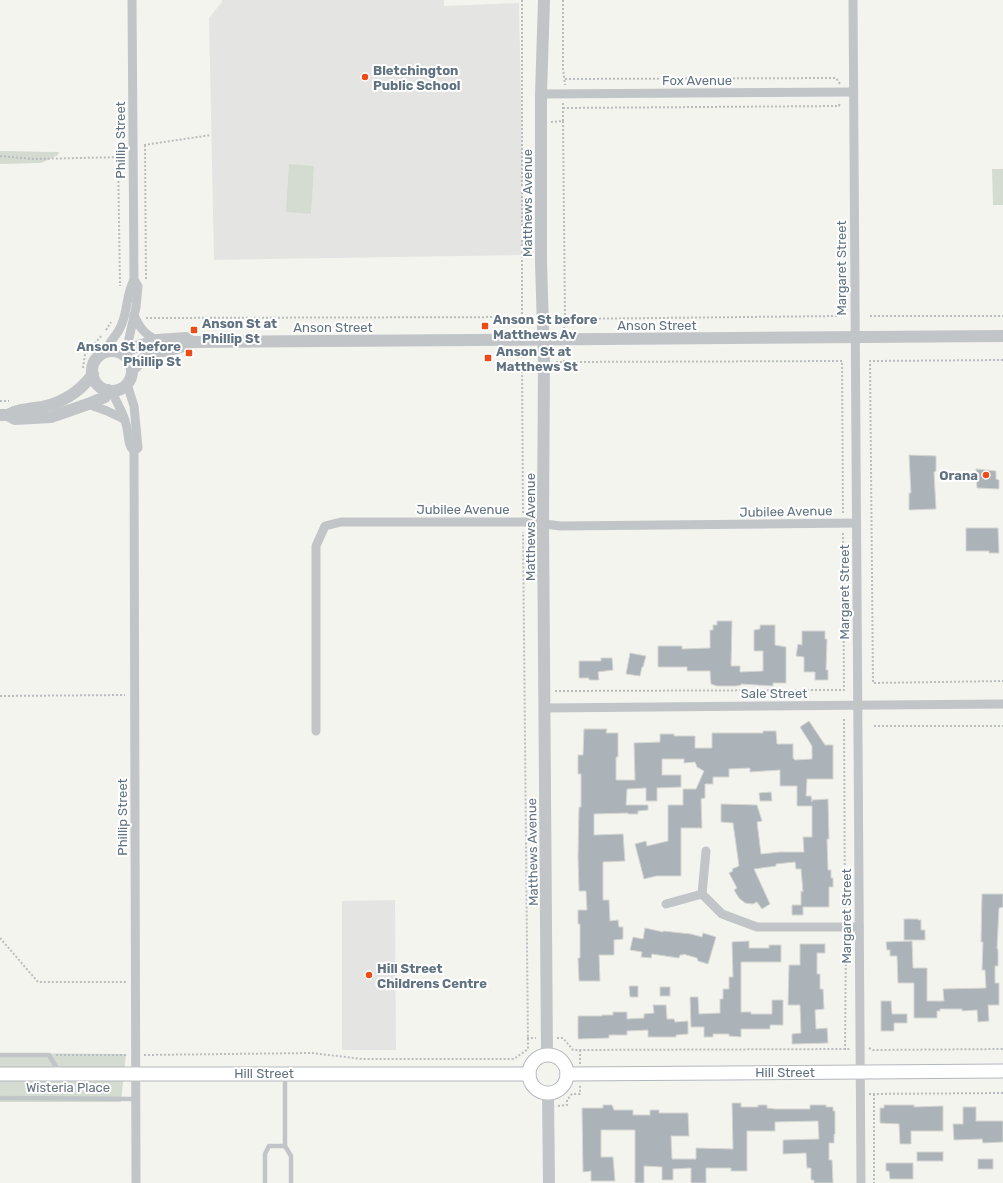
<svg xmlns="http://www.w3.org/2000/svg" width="1003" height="1183" viewBox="0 0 1003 1183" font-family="Rubik,sans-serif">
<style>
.built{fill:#e4e5e3}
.green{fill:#d4dbd0}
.building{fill:#abb3b8;stroke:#d5d5d2}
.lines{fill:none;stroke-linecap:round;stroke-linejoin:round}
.secondary-casing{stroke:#b3b8bd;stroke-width:15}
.path{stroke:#babdbf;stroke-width:2;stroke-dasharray:2 2;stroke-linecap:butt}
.service{stroke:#c1c5c8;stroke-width:4.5}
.minor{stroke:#c1c5c8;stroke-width:9}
.tertiary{stroke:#c1c5c8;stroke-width:12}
.secondary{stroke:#fff;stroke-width:13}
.poi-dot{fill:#ec4c17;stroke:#fff;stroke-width:1.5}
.labels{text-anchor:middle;stroke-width:4;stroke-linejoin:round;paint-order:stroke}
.poi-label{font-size:13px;font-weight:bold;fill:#617382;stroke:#fff;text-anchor:start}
.street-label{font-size:13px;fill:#617382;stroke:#fff}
</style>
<rect width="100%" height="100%" fill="#f4f4ef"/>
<g class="built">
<polygon points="222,0 444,0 444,6 519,3 524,255 214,260 209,18 222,2"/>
<polygon points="395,900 396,1050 342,1050 342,901"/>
</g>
<g class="green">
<polygon points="0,151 2,151 59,152 58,155 41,163 0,164"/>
<polygon points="289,164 314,166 311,214 286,212"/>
<polygon points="992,169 1003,169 1003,205 993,205"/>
<polygon points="0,1053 126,1054 121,1102 0,1102"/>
</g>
<g class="building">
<polygon points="909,455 936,456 936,471 934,472 936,509 909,510 909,493 911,493"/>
<polygon points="976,469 996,471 996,479 999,480 999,489 977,488"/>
<polygon points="966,528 998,528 999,553 989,553 989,551 966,551"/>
<polygon points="717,621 732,621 731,666 740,666 740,672 763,671 763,651 754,651 754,630 760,629 760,625 775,625 775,645 786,647 786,683 773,683 773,686 741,684 741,685 736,686 717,686 711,684 710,671 687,671 687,667 658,667 658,646 682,646 682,649 710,648 710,630 713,630 713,625 717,625"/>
<polygon points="802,631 825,631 825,639 827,639 826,670 828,670 828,680 815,680 815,672 804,672 804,657 796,656 798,644 802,645"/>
<polygon points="630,653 646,656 643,667 642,667 640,676 626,674"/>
<polygon points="601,658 612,658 613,670 598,672 599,680 589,680 589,678 579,678 579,661 601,661"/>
<polygon points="809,721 825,745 833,745 833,779 807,779 806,796 811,796 812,802 812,800 828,799 829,839 827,839 828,870 831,870 831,878 833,878 833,887 829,887 829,907 803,907 803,915 792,915 792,905 801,905 801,891 803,892 801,869 796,869 795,862 776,864 776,866 754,869 770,904 762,909 757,902 753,904 745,903 739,898 734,890 737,888 729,873 733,871 732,869 739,866 733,823 721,822 721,804 757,805 762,821 757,822 761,854 780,852 804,852 803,837 812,837 812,806 797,806 797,786 780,786 780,770 750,772 750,768 729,769 729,777 713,777 713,784 705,784 705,798 701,799 702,828 681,828 681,876 656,876 644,879 635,844 646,841 647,846 668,841 668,805 683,805 683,789 696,789 704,771 697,767 695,762 684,763 684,759 662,759 662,775 681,775 681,787 657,788 657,801 646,801 646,788 627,789 626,805 648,805 648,810 638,811 638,814 628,814 628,813 594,814 594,835 623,834 625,861 603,862 603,900 609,900 610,921 618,920 619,927 623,927 623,939 614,940 614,955 599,955 600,981 579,981 578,958 580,958 580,924 578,924 578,910 587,910 586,891 579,891 578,857 579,807 581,807 581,774 578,774 578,755 583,755 584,729 607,729 606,733 618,733 618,757 616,757 616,780 635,780 634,743 660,742 660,734 674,734 674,736 695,736 695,748 712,748 712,733 763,733 763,731 776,731 777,744 793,744 793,758 795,760 812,759 812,746 800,727"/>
<polygon points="771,792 772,801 760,801 759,793"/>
<polygon points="982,894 1003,894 1003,907 999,908 997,948 998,950 998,966 995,966 995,983 999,983 999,1005 988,1005 989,1021 978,1022 977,1010 962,1011 962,1009 940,1009 940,1011 937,1011 937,1018 914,1018 914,983 898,983 897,956 890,956 890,950 887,950 886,942 912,941 913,968 927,968 927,1001 944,1001 943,989 986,988 985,970 982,970 983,942 981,942"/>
<polygon points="904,919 918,919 918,920 921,920 921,930 925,930 925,940 904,940"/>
<polygon points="645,928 663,932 663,931 691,934 702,937 703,933 716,937 708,964 698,961 697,958 683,954 683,955 680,955 679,958 652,954 651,958 641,957 642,952 630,950 633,937 643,939"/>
<polygon points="749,941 749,948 769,948 769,945 781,945 781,962 741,962 741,1012 751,1012 751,1014 772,1014 772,1000 783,1000 783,1025 770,1025 770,1029 741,1029 741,1037 729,1036 729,1034 713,1034 713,1037 704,1037 704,1027 691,1027 690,997 698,997 699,1014 720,1013 720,999 723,999 723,989 729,989 729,977 733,977 732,942"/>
<polygon points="800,944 825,944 825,953 817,953 817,974 820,974 820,989 823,989 824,1009 815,1010 816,1029 827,1028 828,1043 792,1044 792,1034 801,1033 800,1005 788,1005 789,965 800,965"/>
<polygon points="629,986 638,986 638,997 630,997"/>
<rect x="660" y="987" width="10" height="9"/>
<polygon points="881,1001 891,1001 892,1014 907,1014 907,1023 894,1023 894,1031 881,1031"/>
<polygon points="653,1005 666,1005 667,1019 674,1019 675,1022 688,1021 688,1034 676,1035 676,1037 648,1037 648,1030 627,1031 627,1035 609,1035 609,1038 578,1039 578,1016 602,1016 602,1015 613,1015 613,1012 627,1012 627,1019 644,1018 644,1014 654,1013"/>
<polygon points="732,1103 741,1103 741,1107 758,1107 758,1105 767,1105 767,1108 775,1109 810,1109 810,1105 826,1105 826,1107 833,1107 833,1111 835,1111 835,1134 834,1134 834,1143 829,1143 829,1160 832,1160 833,1183 814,1183 814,1180 811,1180 811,1168 807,1168 806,1153 783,1154 783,1140 819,1139 818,1121 775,1122 775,1131 747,1131 747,1171 731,1171 731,1168 706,1168 706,1183 691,1183 691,1168 673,1169 673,1180 662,1180 662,1167 644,1166 644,1183 635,1183 635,1130 601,1130 601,1157 613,1157 615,1181 591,1181 591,1171 583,1172 582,1108 603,1108 603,1105 612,1105 614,1110 633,1110 633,1115 650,1115 650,1110 659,1110 659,1113 688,1113 689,1136 671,1136 672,1159 696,1159 696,1148 733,1149"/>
<polygon points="884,1105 914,1105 914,1107 943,1106 943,1131 911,1131 911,1144 900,1144 899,1124 880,1123 880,1108 884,1108"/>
<polygon points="963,1107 976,1107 976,1121 1003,1121 1003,1142 983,1143 982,1139 954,1140 953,1124 963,1124"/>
<rect x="917" y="1152" width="26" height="9"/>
<rect x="978" y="1159" width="15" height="10"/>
<polygon points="886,1163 913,1163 913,1179 890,1179 889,1171 886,1171"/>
</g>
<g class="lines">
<g class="secondary-casing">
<g id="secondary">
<circle cx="548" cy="1074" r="19"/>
<polyline points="0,1074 529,1074"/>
<polyline points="567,1074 1003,1071"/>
</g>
</g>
<g class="path">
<polyline points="522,0 522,328"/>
<polyline points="563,0 563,69 565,85"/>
<polyline points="565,79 836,78 840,84"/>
<polyline points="563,108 839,106 840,102"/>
<polyline points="563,121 565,319 838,316"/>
<polyline points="551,122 563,121 563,103"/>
<polyline points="144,145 211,135"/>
<polyline points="145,145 146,279"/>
<polyline points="0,156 34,159 125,157"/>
<polyline points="118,157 120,286"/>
<polyline points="870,316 1003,316"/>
<polyline points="553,317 565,319 564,328"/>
<polyline points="146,318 533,317"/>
<polyline points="106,330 111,322"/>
<polyline points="522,352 522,363 531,362"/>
<polyline points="1003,360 870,361 873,683 1003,681"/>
<polyline points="556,362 564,362 564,349"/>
<polyline points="564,362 842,361 843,515"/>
<polyline points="522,363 523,514"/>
<polyline points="83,368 85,355 102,335"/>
<polyline points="0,401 9,401"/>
<polyline points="555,691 844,690 843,533"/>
<polyline points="0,696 125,695"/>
<polyline points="844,719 845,918"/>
<polyline points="874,726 1003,726"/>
<polyline points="0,938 38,982 126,982"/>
<polyline points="527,1038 536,1038"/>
<polyline points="557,1038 563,1038 573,1050 851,1049"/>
<polyline points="869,1048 873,1050 1003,1049"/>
<polyline points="580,1050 580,1064"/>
<polyline points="845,1050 846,937"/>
<polyline points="56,1055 126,1055"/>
<polyline points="144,1055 312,1053 362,1059 514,1059 528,1049 523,532"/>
<polyline points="869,1094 1003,1093"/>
<polyline points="874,1094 874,1183"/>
<polyline points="558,1106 567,1105 567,1100 572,1094 580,1094 580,1084"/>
</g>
<g class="service">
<polyline points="0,1055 49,1055 59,1072"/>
<polyline points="285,1075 285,1146 291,1156 291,1183"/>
<polyline points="0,1098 135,1099"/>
<polyline points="265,1183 265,1154 269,1146 285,1146"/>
</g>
<g class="minor">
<polyline points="853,0 861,1183"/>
<polyline points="541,94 853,92"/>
<path d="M134 315C139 327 145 335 157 340"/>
<polyline points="121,352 128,343 136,307 138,286 134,280 132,0"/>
<path d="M105 353C108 342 117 336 121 326 128 311 126 294 134 280"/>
<polyline points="127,384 134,406 138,448 134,451 136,1183"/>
<path d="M112 391C116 402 123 412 126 424 129 433 127 445 134 451"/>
<polyline points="88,404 107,411 124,419"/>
<polyline points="545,708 1003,704"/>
<polyline points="316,731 316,546 325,526 341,522 530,522 560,526 856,523"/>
<polyline points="706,851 702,894 722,914 757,927 859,927"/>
<polyline points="666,904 702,894"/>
</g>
<g class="tertiary">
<polyline points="544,0 541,94 541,262 544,362 543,524 547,1055"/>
<circle cx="112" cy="371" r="20"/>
<polyline points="124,355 130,349 157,340 186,338 192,342"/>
<path d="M132 370C138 365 142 358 149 355 162 350 181 350 192 342L1003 336"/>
<polyline points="0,415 8,415 15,419 51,417 88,404 105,397 108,390"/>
<path d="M8 415C17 409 25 410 35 408 59 405 79 393 93 374"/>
<polyline points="548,1093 549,1183"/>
</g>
<use href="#secondary" class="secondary"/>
</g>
<g class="poi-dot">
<circle cx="365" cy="77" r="4"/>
<rect x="481" y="322" width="8" height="8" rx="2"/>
<rect x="190" y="326" width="8" height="8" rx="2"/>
<rect x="185" y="349" width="8" height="8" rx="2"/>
<rect x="484" y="354" width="8" height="8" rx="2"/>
<circle cx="986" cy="475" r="4"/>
<circle cx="369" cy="975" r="4"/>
</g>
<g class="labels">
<g class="poi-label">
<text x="373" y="75">Bletchington<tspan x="373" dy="15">Public School</tspan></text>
<text x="493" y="324">Anson St before<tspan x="493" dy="15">Matthews Av</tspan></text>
<text x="202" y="328">Anson St at<tspan x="202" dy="15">Phillip St</tspan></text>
<text x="181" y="351" text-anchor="end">Anson St before<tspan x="181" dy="15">Phillip St</tspan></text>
<text x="496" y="356">Anson St at<tspan x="496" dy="15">Matthews St</tspan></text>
<text x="978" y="480" text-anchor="end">Orana</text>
<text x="377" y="973">Hill Street<tspan x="377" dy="15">Childrens Centre</tspan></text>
</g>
<g class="street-label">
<text x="697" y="85">Fox Avenue</text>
<text transform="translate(120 140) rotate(-90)" y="5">Phillip Street</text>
<text transform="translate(527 203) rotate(-90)" y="5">Matthews Avenue</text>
<text transform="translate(841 268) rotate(-90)" y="5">Margaret Street</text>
<text x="657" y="330">Anson Street</text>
<text x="333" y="332">Anson Street</text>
<text x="463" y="514">Jubilee Avenue</text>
<text transform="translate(786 511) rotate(-1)" y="5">Jubilee Avenue</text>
<text transform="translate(530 527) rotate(-90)" y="5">Matthews Avenue</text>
<text transform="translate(844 592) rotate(-90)" y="5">Margaret Street</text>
<text x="774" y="698">Sale Street</text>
<text transform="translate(122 817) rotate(-90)" y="5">Phillip Street</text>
<text transform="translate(532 852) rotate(-91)" y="5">Matthews Avenue</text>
<text transform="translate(846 916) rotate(-90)" y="5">Margaret Street</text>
<text x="785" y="1077">Hill Street</text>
<text x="264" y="1078">Hill Street</text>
<text x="68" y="1092">Wisteria Place</text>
</g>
</g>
</svg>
